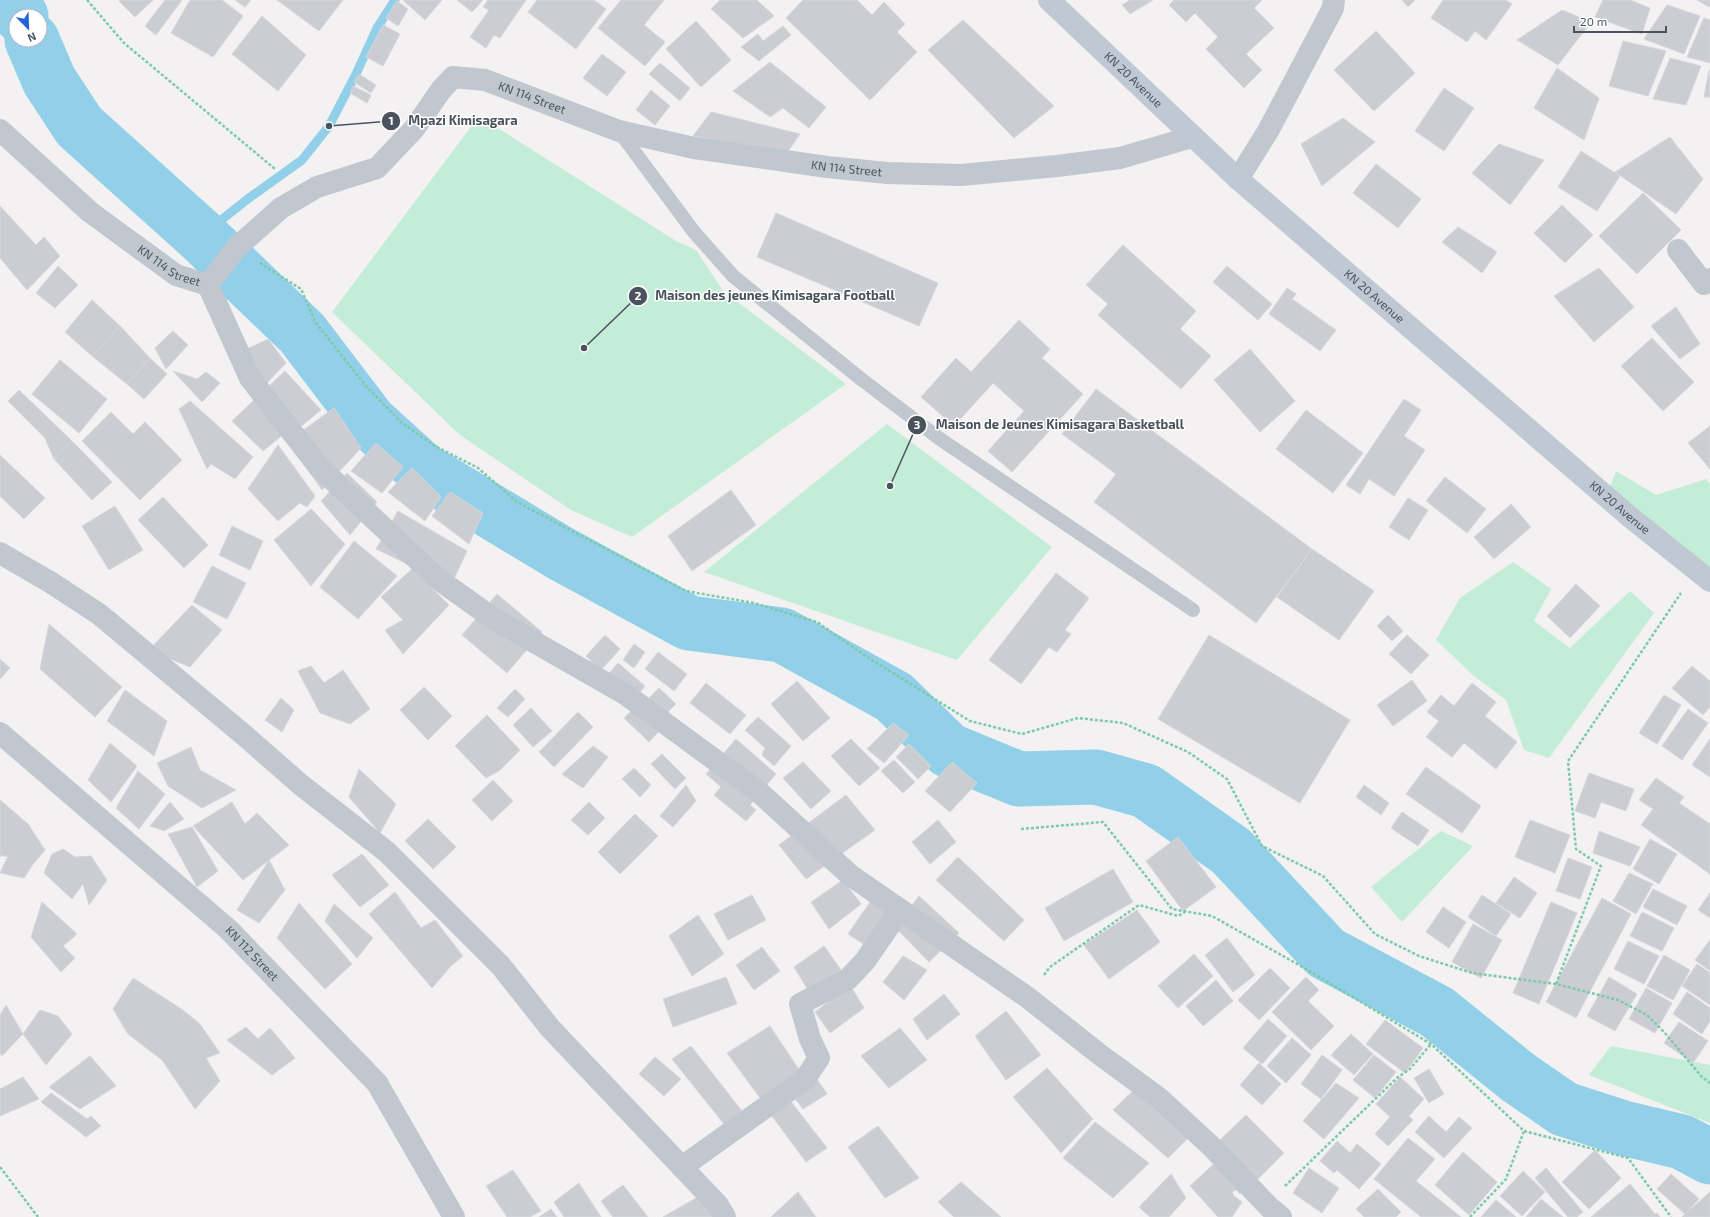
<svg xmlns="http://www.w3.org/2000/svg" width="1710" height="1217" viewBox="0 0 1710 1217" font-family="'Exo 2',sans-serif">
<style>
.green{fill:#c3edd7}
.lines{fill:none;stroke-linecap:round;stroke-linejoin:round}
.stream{stroke:#92cfe8;stroke-width:9}
.river{stroke:#92cfe8;stroke-width:55}
.building{fill:#cbcdd3;stroke:#d5d7dc}
.path{stroke:#7ccaaa;stroke-width:2.5;stroke-dasharray:3 2;stroke-linecap:butt}
.service{stroke:#c0c7cf;stroke-width:14}
.minor{stroke:#c0c7cf;stroke-width:22}
.tertiary{stroke:#c0c7cf;stroke-width:22}
.secondary{stroke:#c0c8d3;stroke-width:22}
.labels{text-anchor:middle;stroke-width:3;stroke-linejoin:round;paint-order:stroke}
.street-label{font-size:12px;fill:#4a525d;stroke:#fff}
.leader{fill:none;stroke:#4a525d;stroke-width:1.5}
.callout-dot{fill:#4a525d;stroke:#fff;stroke-width:1.5}
.mark-label{font-size:12px;text-anchor:middle;font-weight:bold;fill:#fff}
.callout-label{font-size:13px;text-anchor:middle;font-weight:bold;fill:#4a525d;stroke:#fff;stroke-width:3;stroke-linejoin:round;paint-order:stroke}
</style>
<rect width="100%" height="100%" fill="#f3f1f1"/>
<g class="green">
<polygon points="479,116 676,241 696,250 723,291 846,384 632,537 571,510 460,435 332,312"/>
<polygon points="887,424 1052,547 957,660 704,572"/>
<polygon points="1616,471 1656,495 1706,479 1710,484 1710,574 1609,490"/>
<polygon points="1513,562 1551,589 1534,621 1570,648 1630,591 1654,613 1549,758 1524,750 1506,700 1473,675 1436,640 1460,598"/>
<polygon points="1441,831 1473,846 1402,922 1371,887"/>
<polygon points="1611,1046 1710,1065 1710,1123 1589,1075"/>
</g>
<g class="lines">
<polyline class="stream" points="201,236 249,198 302,160 329,126 356,74 377,28 395,0"/>
<g class="river">
<polyline points="12,0 21,16"/>
<polyline points="32,40 49,80 79,126 201,236 302,333 369,421 424,471 560,553 689,623 782,635 894,697 948,750 1019,779 1096,777 1146,791 1231,851 1326,953 1437,1012 1519,1078 1564,1109 1623,1128 1682,1142 1710,1157"/>
</g>
</g>
<g class="building">
<polygon points="121,0 153,0 135,17 119,1"/>
<polygon points="165,0 182,0 156,35 145,26"/>
<polygon points="190,0 222,0 243,16 213,57 171,33"/>
<polygon points="235,0 251,0 245,7"/>
<polygon points="277,0 343,0 319,31"/>
<polygon points="403,0 442,0 425,20"/>
<polygon points="457,0 483,0 472,12"/>
<polygon points="488,0 526,0 500,38 494,35 486,48 470,37 489,10 483,7"/>
<polygon points="537,0 594,0 606,9 576,49 528,12"/>
<polygon points="621,0 664,0 644,25 665,42 645,66 598,28"/>
<polygon points="720,0 757,0 774,16 743,38 711,9"/>
<polygon points="803,0 857,0 872,15 884,2 905,24 897,32 917,52 870,100 786,18"/>
<polygon points="1130,0 1153,0 1130,14 1122,5"/>
<polygon points="1174,0 1262,0 1254,8 1274,28 1246,54 1262,70 1244,88 1206,49 1218,37 1195,13 1186,22 1169,5"/>
<polygon points="1402,0 1415,0 1408,7"/>
<polygon points="1443,0 1506,0 1512,4 1486,40 1475,31 1467,42 1431,18"/>
<polygon points="1603,0 1630,0 1650,8 1642,34 1595,17"/>
<polygon points="1697,0 1710,0 1710,5 1709,7"/>
<polygon points="397,1 408,9 398,26 386,18"/>
<polygon points="1667,5 1700,16 1684,54 1644,39"/>
<polygon points="1562,10 1591,22 1558,65 1517,40"/>
<polygon points="262,16 306,55 278,91 232,54"/>
<polygon points="1704,18 1710,20 1710,63 1687,57"/>
<polygon points="963,20 1054,106 1014,138 928,50"/>
<polygon points="696,21 731,60 701,87 666,49"/>
<polygon points="383,25 400,34 383,66 366,57"/>
<polygon points="783,26 791,35 759,61 741,47 758,34 763,41"/>
<polygon points="1376,31 1415,73 1374,111 1334,70"/>
<polygon points="1623,41 1666,51 1648,96 1609,86"/>
<polygon points="602,54 626,72 607,96 583,78"/>
<polygon points="1670,58 1701,66 1686,105 1653,99"/>
<polygon points="770,62 826,107 809,128 783,108 770,117 733,91"/>
<polygon points="660,63 690,88 680,101 649,74"/>
<polygon points="1557,68 1599,98 1584,140 1534,108"/>
<polygon points="1709,70 1710,97 1704,97"/>
<polygon points="359,74 376,85 371,93 354,82"/>
<polygon points="353,86 371,95 367,103 350,93"/>
<polygon points="1444,88 1474,108 1444,151 1415,131"/>
<polygon points="651,90 670,106 655,125 636,110"/>
<polygon points="711,112 800,134 787,153 693,136"/>
<polygon points="1343,118 1375,142 1322,186 1301,144"/>
<polygon points="1670,137 1703,179 1676,214 1615,172"/>
<polygon points="1499,144 1544,160 1510,205 1472,173"/>
<polygon points="1581,151 1620,176 1597,211 1558,187"/>
<polygon points="1376,164 1421,199 1398,228 1353,193"/>
<polygon points="1643,193 1681,230 1637,274 1599,236"/>
<polygon points="1562,205 1593,235 1565,263 1534,233"/>
<polygon points="0,206 36,245 44,237 60,256 27,290 0,258"/>
<polygon points="776,213 938,283 919,326 757,257"/>
<polygon points="1458,227 1497,252 1482,273 1442,242"/>
<polygon points="1123,245 1196,311 1180,329 1211,356 1181,389 1098,315 1108,304 1086,285"/>
<polygon points="58,266 78,285 55,308 36,293"/>
<polygon points="1227,266 1272,304 1258,320 1213,282"/>
<polygon points="1599,268 1634,307 1594,342 1554,296"/>
<polygon points="1287,288 1296,294 1292,299 1336,330 1320,351 1269,314"/>
<polygon points="92,300 120,326 92,356 65,332"/>
<polygon points="1676,307 1700,344 1680,359 1651,326"/>
<polygon points="1019,320 1050,349 1042,358 1083,394 1012,472 988,451 1024,411 993,383 954,426 921,397 956,358 971,372"/>
<polygon points="120,326 150,358 127,384 92,356"/>
<polygon points="173,331 188,345 166,369 155,348"/>
<polygon points="1652,338 1694,382 1663,411 1621,366"/>
<polygon points="268,339 286,363 262,388 239,353"/>
<polygon points="1250,349 1295,401 1260,432 1214,380"/>
<polygon points="150,358 167,374 144,399 127,384"/>
<polygon points="60,360 107,399 79,433 32,394"/>
<polygon points="173,371 197,379 206,372 220,383 202,402"/>
<polygon points="285,371 321,410 299,428 297,423 263,451 232,421"/>
<polygon points="1096,389 1312,549 1256,623 1094,502 1116,474 1062,434"/>
<polygon points="19,390 72,441 54,459 45,438 8,401"/>
<polygon points="1404,399 1421,410 1404,436 1425,450 1394,496 1369,479 1360,494 1346,485"/>
<polygon points="190,401 253,457 235,479 211,464 207,469 179,409"/>
<polygon points="334,408 361,448 322,490 288,441"/>
<polygon points="1306,410 1363,453 1333,493 1276,449"/>
<polygon points="111,412 133,434 145,422 182,460 140,500 82,441"/>
<polygon points="1710,426 1710,469 1688,443"/>
<polygon points="72,441 112,482 92,500 54,459"/>
<polygon points="376,443 403,467 382,493 351,471"/>
<polygon points="278,445 315,496 307,507 300,503 278,521 248,489"/>
<polygon points="0,455 45,498 24,519 0,496"/>
<polygon points="412,468 441,497 425,521 388,492"/>
<polygon points="347,473 377,502 350,535 321,501"/>
<polygon points="1445,477 1486,509 1467,533 1426,501"/>
<polygon points="731,490 756,525 692,571 668,536"/>
<polygon points="450,492 483,513 469,544 432,516"/>
<polygon points="163,497 208,545 184,568 138,520"/>
<polygon points="1408,498 1428,510 1409,540 1389,527"/>
<polygon points="1511,504 1531,527 1494,559 1474,537"/>
<polygon points="115,506 143,550 109,570 82,526"/>
<polygon points="311,509 345,544 311,586 274,540"/>
<polygon points="398,511 467,551 451,585 376,549"/>
<polygon points="232,526 263,541 250,570 219,555"/>
<polygon points="354,541 397,576 358,619 320,587"/>
<polygon points="1312,549 1374,591 1339,640 1277,597"/>
<polygon points="212,566 246,583 227,619 193,602"/>
<polygon points="412,569 449,605 403,654 385,630 403,620 381,597"/>
<polygon points="1056,573 1089,598 1065,630 1071,634 1057,652 1049,647 1021,684 989,660"/>
<polygon points="1576,584 1600,606 1570,638 1547,616"/>
<polygon points="497,594 542,632 507,673 462,635"/>
<polygon points="192,605 222,630 190,667 149,650"/>
<polygon points="1388,615 1403,631 1392,641 1377,626"/>
<polygon points="49,624 122,687 95,717 40,669"/>
<polygon points="605,635 620,649 601,670 586,656"/>
<polygon points="1209,635 1350,720 1300,803 1158,719"/>
<polygon points="1407,635 1429,655 1411,674 1389,654"/>
<polygon points="634,644 645,652 634,668 623,660"/>
<polygon points="658,652 687,674 674,691 645,669"/>
<polygon points="0,659 10,668 0,679"/>
<polygon points="618,663 645,686 633,701 605,678"/>
<polygon points="311,666 324,683 343,670 370,709 350,724 320,713 298,671"/>
<polygon points="1692,666 1710,681 1710,707 1703,715 1672,688"/>
<polygon points="1412,680 1427,701 1393,726 1377,705"/>
<polygon points="797,681 830,718 803,741 771,704"/>
<polygon points="706,683 746,715 730,734 690,703"/>
<polygon points="1472,683 1496,702 1485,716 1517,742 1496,769 1464,743 1452,757 1426,737 1439,721 1427,712 1441,695 1454,706"/>
<polygon points="424,687 452,716 428,740 400,710"/>
<polygon points="659,688 676,704 661,719 644,703"/>
<polygon points="515,689 525,699 508,717 497,708"/>
<polygon points="125,690 167,721 154,756 107,721"/>
<polygon points="1664,695 1681,705 1657,744 1639,733"/>
<polygon points="281,698 294,710 282,732 265,720"/>
<polygon points="637,705 661,729 649,742 624,718"/>
<polygon points="531,708 552,731 533,747 513,725"/>
<polygon points="1688,709 1708,723 1682,760 1662,746"/>
<polygon points="578,712 593,727 554,767 539,752"/>
<polygon points="487,715 520,750 499,771 486,778 455,746"/>
<polygon points="758,717 791,746 774,766 762,755 765,748 745,730"/>
<polygon points="893,723 909,735 884,763 867,749"/>
<polygon points="736,739 776,774 750,805 756,810 746,821 714,795 721,787 706,774"/>
<polygon points="851,739 880,768 859,786 831,756"/>
<polygon points="1710,739 1710,777 1692,765"/>
<polygon points="110,743 137,766 111,802 88,780"/>
<polygon points="909,744 931,766 918,779 896,757"/>
<polygon points="593,746 608,757 583,788 562,774"/>
<polygon points="191,747 200,770 236,790 202,808 168,786 157,763"/>
<polygon points="662,754 686,778 675,789 651,764"/>
<polygon points="894,760 915,782 903,793 881,771"/>
<polygon points="803,762 831,791 811,809 783,778"/>
<polygon points="952,762 977,783 950,812 925,791"/>
<polygon points="1426,767 1481,806 1462,833 1406,794"/>
<polygon points="634,768 651,785 640,797 622,779"/>
<polygon points="359,769 396,804 380,833 349,797"/>
<polygon points="138,771 165,794 139,829 116,808"/>
<polygon points="1589,773 1634,789 1626,811 1601,802 1595,818 1575,811"/>
<polygon points="1656,778 1684,797 1679,803 1710,824 1710,874 1641,825 1653,809 1639,800"/>
<polygon points="493,780 513,801 492,821 472,800"/>
<polygon points="686,785 696,801 673,827 660,816"/>
<polygon points="1364,785 1389,803 1381,815 1356,797"/>
<polygon points="846,795 875,830 806,879 779,845"/>
<polygon points="0,800 28,824 45,850 33,864 24,878 0,873 8,856 0,856"/>
<polygon points="170,802 184,819 164,831 150,826"/>
<polygon points="232,802 245,824 257,813 289,845 243,880 193,826"/>
<polygon points="589,802 605,818 588,835 571,820"/>
<polygon points="1402,812 1429,830 1418,846 1391,828"/>
<polygon points="635,814 658,836 620,874 598,852"/>
<polygon points="428,819 456,847 433,869 405,841"/>
<polygon points="938,820 956,842 930,864 912,842"/>
<polygon points="1530,820 1570,835 1555,873 1515,857"/>
<polygon points="192,827 218,871 197,887 168,834"/>
<polygon points="1599,831 1640,847 1630,866 1593,853"/>
<polygon points="1178,837 1216,887 1183,911 1146,861"/>
<polygon points="1650,839 1677,854 1659,884 1633,869"/>
<polygon points="63,849 75,857 91,856 107,880 89,905 83,884 72,899 44,873 52,854"/>
<polygon points="362,854 389,885 360,907 332,875"/>
<polygon points="958,857 1024,920 1004,941 936,880"/>
<polygon points="1568,858 1592,867 1580,899 1556,891"/>
<polygon points="269,860 285,890 259,923 237,910"/>
<polygon points="1113,869 1133,902 1064,941 1045,908"/>
<polygon points="1629,873 1653,884 1636,914 1613,901"/>
<polygon points="1514,877 1537,893 1520,918 1496,903"/>
<polygon points="843,880 861,904 829,929 811,902"/>
<polygon points="1653,889 1687,906 1677,925 1643,907"/>
<polygon points="395,892 421,928 435,920 463,956 450,967 432,988 369,914"/>
<polygon points="877,892 891,904 865,945 848,934"/>
<polygon points="1710,893 1710,918 1698,910"/>
<polygon points="752,895 766,920 728,940 714,914"/>
<polygon points="1482,895 1511,914 1496,936 1468,917"/>
<polygon points="919,896 959,933 929,962 895,927"/>
<polygon points="1602,898 1631,914 1576,1018 1546,1002"/>
<polygon points="42,902 77,934 63,946 75,958 61,972 31,937"/>
<polygon points="1551,902 1577,913 1539,1004 1513,993"/>
<polygon points="299,903 352,964 325,989 277,938"/>
<polygon points="334,904 373,938 357,958 325,921"/>
<polygon points="1443,907 1466,922 1449,948 1426,932"/>
<polygon points="1137,910 1160,942 1109,979 1084,945"/>
<polygon points="1642,912 1674,928 1662,951 1630,936"/>
<polygon points="698,915 724,954 692,976 669,936"/>
<polygon points="1473,924 1502,940 1481,978 1452,962"/>
<polygon points="1227,938 1255,975 1233,992 1205,955"/>
<polygon points="1710,940 1710,971 1695,960"/>
<polygon points="1628,941 1659,956 1644,984 1614,969"/>
<polygon points="824,946 841,970 808,990 794,967"/>
<polygon points="762,947 780,971 754,990 736,965"/>
<polygon points="1194,954 1213,976 1178,1008 1158,986"/>
<polygon points="1664,955 1690,970 1673,1000 1647,986"/>
<polygon points="903,956 927,970 904,1000 883,982"/>
<polygon points="1697,964 1710,973 1710,1005 1682,986"/>
<polygon points="1270,968 1290,988 1259,1020 1238,1000"/>
<polygon points="726,977 737,1004 673,1027 663,999"/>
<polygon points="1306,977 1319,990 1308,1001 1334,1026 1311,1050 1272,1012"/>
<polygon points="1609,977 1637,994 1615,1031 1587,1016"/>
<polygon points="133,978 183,1010 200,1024 220,1053 206,1058 220,1081 195,1109 162,1060 128,1034 113,1009"/>
<polygon points="1216,980 1233,1001 1203,1026 1186,1006"/>
<polygon points="850,985 864,1008 830,1033 815,1012"/>
<polygon points="1646,988 1672,1003 1655,1033 1629,1019"/>
<polygon points="1687,992 1710,1008 1710,1021 1702,1034 1673,1014"/>
<polygon points="944,994 960,1014 927,1040 913,1019"/>
<polygon points="6,1005 23,1034 2,1056 0,1053 0,1015"/>
<polygon points="40,1010 58,1016 72,1034 46,1065 23,1034"/>
<polygon points="1006,1011 1041,1055 1006,1080 975,1036"/>
<polygon points="1268,1019 1287,1036 1262,1064 1243,1048"/>
<polygon points="1385,1020 1423,1048 1405,1073 1366,1044"/>
<polygon points="1679,1022 1708,1041 1693,1063 1664,1043"/>
<polygon points="770,1026 804,1077 763,1102 727,1053"/>
<polygon points="246,1027 258,1039 270,1028 295,1058 272,1075 227,1040"/>
<polygon points="900,1028 927,1060 889,1088 861,1056"/>
<polygon points="1351,1034 1373,1054 1354,1075 1331,1055"/>
<polygon points="1292,1038 1311,1055 1286,1083 1267,1066"/>
<polygon points="691,1046 742,1111 724,1124 672,1059"/>
<polygon points="1322,1055 1342,1070 1321,1099 1301,1084"/>
<polygon points="1374,1055 1396,1072 1375,1098 1353,1080"/>
<polygon points="90,1056 116,1086 80,1109 49,1087"/>
<polygon points="655,1057 681,1079 664,1096 639,1074"/>
<polygon points="1259,1063 1281,1084 1262,1105 1240,1085"/>
<polygon points="1047,1068 1093,1119 1061,1153 1013,1097"/>
<polygon points="1429,1069 1444,1094 1429,1103 1414,1078"/>
<polygon points="815,1076 827,1094 803,1109 790,1092"/>
<polygon points="23,1077 39,1099 0,1116 0,1089"/>
<polygon points="1400,1077 1424,1099 1409,1116 1413,1120 1388,1146 1375,1134 1390,1117 1376,1104"/>
<polygon points="1336,1083 1359,1098 1324,1139 1303,1121"/>
<polygon points="1135,1089 1189,1137 1168,1158 1113,1110"/>
<polygon points="51,1093 87,1119 91,1116 101,1126 86,1137 41,1102"/>
<polygon points="789,1099 827,1148 806,1162 769,1112"/>
<polygon points="1246,1115 1284,1153 1256,1181 1218,1142"/>
<polygon points="1429,1116 1446,1132 1459,1117 1472,1128 1444,1158 1415,1132"/>
<polygon points="1095,1122 1149,1163 1113,1198 1063,1158"/>
<polygon points="878,1126 919,1178 885,1198 848,1147"/>
<polygon points="1408,1138 1435,1159 1416,1181 1461,1217 1421,1217 1374,1179"/>
<polygon points="1337,1141 1350,1153 1357,1144 1381,1164 1359,1189 1337,1170 1334,1173 1320,1161"/>
<polygon points="1595,1150 1621,1178 1589,1209 1562,1182"/>
<polygon points="1463,1152 1497,1182 1469,1215 1435,1185"/>
<polygon points="1217,1161 1243,1189 1240,1194 1236,1190 1232,1192 1234,1196 1242,1202 1232,1217 1218,1217 1190,1186"/>
<polygon points="1309,1168 1339,1188 1322,1213 1293,1193"/>
<polygon points="1546,1168 1583,1212 1577,1217 1568,1217 1535,1178"/>
<polygon points="513,1170 541,1211 530,1217 507,1217 486,1186"/>
<polygon points="1523,1171 1545,1192 1522,1216 1500,1196"/>
<polygon points="1171,1174 1186,1198 1169,1217 1150,1217 1139,1207"/>
<polygon points="1671,1174 1699,1199 1685,1214 1657,1189"/>
<polygon points="961,1182 1001,1217 954,1217 938,1202"/>
<polygon points="579,1183 601,1217 564,1217 554,1202"/>
<polygon points="1630,1184 1655,1214 1657,1213 1660,1217 1591,1217"/>
<polygon points="623,1185 648,1217 613,1217 601,1201"/>
<polygon points="1378,1189 1401,1212 1396,1217 1364,1217 1356,1209"/>
<polygon points="798,1192 816,1217 771,1217"/>
<polygon points="1710,1192 1710,1217 1682,1217 1685,1214"/>
<polygon points="703,1194 718,1217 663,1217"/>
<polygon points="1541,1199 1563,1217 1526,1217"/>
<polygon points="1496,1200 1516,1217 1481,1217"/>
<polygon points="551,1209 557,1217 539,1217"/>
</g>
<g class="lines">
<g class="path">
<polyline points="87,0 124,43 275,169"/>
<polyline points="260,263 301,289 316,323 365,385 402,423 435,446 478,468 517,502 686,591 754,603 817,622 864,655 970,721 1022,734 1078,718 1123,723 1188,752 1227,779 1262,846 1323,876 1375,934 1419,956 1472,973 1556,984 1618,1000 1647,1015 1664,1032 1702,1077 1710,1083"/>
<polyline points="1021,829 1103,822 1172,909 1212,916 1306,969 1431,1044 1524,1131 1628,1158 1671,1217"/>
<polyline points="1044,975 1050,967 1139,905 1178,916 1185,912"/>
<polyline points="1556,984 1601,866 1576,849 1568,761 1681,593"/>
<polyline points="0,1167 38,1217"/>
<polyline points="1285,1186 1398,1077 1410,1069 1431,1044"/>
<polyline points="1470,1217 1506,1179 1524,1131"/>
</g>
<polyline class="service" points="619,131 694,232 733,276 861,379 940,439 1193,610"/>
<g class="minor">
<polyline points="1238,179 1268,131 1333,8 1334,0"/>
<polyline points="236,248 208,285 250,378 319,467 438,579 494,619 625,694 760,793 850,875 1027,997 1099,1054 1159,1098 1212,1147 1269,1207 1281,1217"/>
<polyline points="1678,250 1704,284 1710,279"/>
<polyline points="0,553 50,582 99,614 244,735 301,785 387,852 501,966 550,1028 718,1205 725,1217"/>
<polyline points="682,1167 805,1079 819,1058 810,1039 800,1004 848,979 865,961 900,910"/>
</g>
<g class="tertiary">
<path id="s1" d="M0 130 90 212 176 275 208 285"/>
<path id="s2" d="M236 248 281 208 317 187 377 168 414 129 441 90 453 77 485 80 619 131 694 148 827 167 887 173 961 175 1057 166 1120 158 1192 137"/>
<path id="s3" d="M0 733 228 929 377 1083 454 1217"/>
</g>
<path class="secondary" id="s4" d="M1049 0 1238 179 1630 517 1710 581"/>
</g>
<g class="labels">
<g class="street-label">
<text dy="4" stroke="none"><textPath href="#s4" startOffset="116">KN 20 Avenue</textPath></text>
<text dy="4" stroke="none"><textPath href="#s2" startOffset="366">KN 114 Street</textPath></text>
<text dy="4" stroke="none"><textPath href="#s2" startOffset="690">KN 114 Street</textPath></text>
<text dy="4" stroke="none"><textPath href="#s1" startOffset="218">KN 114 Street</textPath></text>
<text dy="4" stroke="none"><textPath href="#s4" startOffset="440">KN 20 Avenue</textPath></text>
<text dy="4" stroke="none"><textPath href="#s4" startOffset="764">KN 20 Avenue</textPath></text>
<text dy="4" stroke="none"><textPath href="#s3" startOffset="335">KN 112 Street</textPath></text>
</g>
</g>
<path class="leader" d="M329 126L391 121M584 348L638 296M890 486L917 425"/>
<g class="callout-dot">
<circle cx="329" cy="126" r="4"/>
<circle cx="584" cy="348" r="4"/>
<circle cx="890" cy="486" r="4"/>
<circle cx="391" cy="121" r="10"/>
<circle cx="638" cy="296" r="10"/>
<circle cx="917" cy="425" r="10"/>
</g>
<g class="mark-label">
<text x="391" y="125">1</text>
<text x="638" y="300">2</text>
<text x="917" y="429">3</text>
</g>
<g class="callout-label">
<text x="463" y="125">Mpazi Kimisagara</text>
<text x="775" y="300">Maison des jeunes Kimisagara Football</text>
<text x="1060" y="429">Maison de Jeunes Kimisagara Basketball</text>
</g>
<g transform="translate(28 28) rotate(157)"><circle r="19" fill="#ffffff" stroke="#b7babe"/>
<path d="M0-3L7 15L0 10L-7 15Z" fill="#2464da"/>
<text y="-6" font-size="11" font-weight="bold" text-anchor="middle" fill="#4a525d">N</text>
</g>
<path d="M1574 26v6h92v-6" fill="none" stroke="#4a525d" stroke-width="2"/>
<text x="1580" y="26" font-size="12" fill="#4a525d" stroke="#ffffff" stroke-width="3" paint-order="stroke">20 m</text>
</svg>
